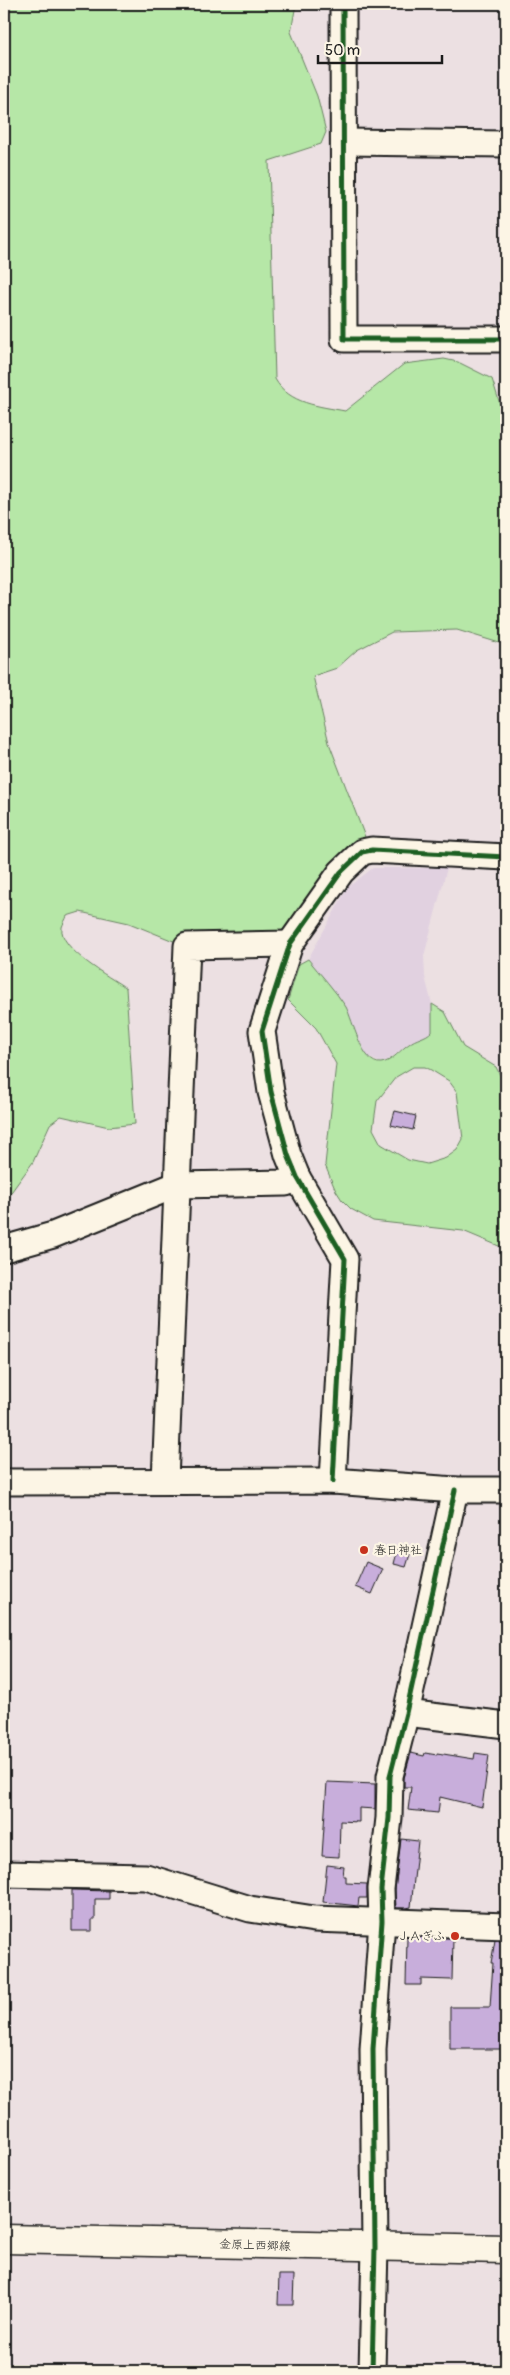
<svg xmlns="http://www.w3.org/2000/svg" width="510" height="2375" viewBox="0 0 510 2375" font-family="Pangolin,'Klee One',sans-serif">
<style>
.built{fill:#e1d1e0}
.green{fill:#b6e7a7;stroke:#698262;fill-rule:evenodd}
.building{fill:#c8aedb;stroke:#1c1c1c}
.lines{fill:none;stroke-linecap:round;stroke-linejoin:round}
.minor-casing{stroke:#1c1c1c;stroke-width:29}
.major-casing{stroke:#1c1c1c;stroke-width:31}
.minor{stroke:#fcf5e5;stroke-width:25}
.major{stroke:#fcf5e5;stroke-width:28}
.cycleway-casing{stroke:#fcf5e5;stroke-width:8}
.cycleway{stroke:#1b5e20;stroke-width:5}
.poi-dot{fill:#c8321e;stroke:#fcf5e5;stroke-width:2}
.labels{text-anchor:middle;stroke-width:4.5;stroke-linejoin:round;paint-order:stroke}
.poi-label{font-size:12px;fill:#1c1c1c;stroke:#fcf5e5;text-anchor:start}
.street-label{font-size:12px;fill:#1c1c1c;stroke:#fcf5e5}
</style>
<rect width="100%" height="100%" fill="#ece0e2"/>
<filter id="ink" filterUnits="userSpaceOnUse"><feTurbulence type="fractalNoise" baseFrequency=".02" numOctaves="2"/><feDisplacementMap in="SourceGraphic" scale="10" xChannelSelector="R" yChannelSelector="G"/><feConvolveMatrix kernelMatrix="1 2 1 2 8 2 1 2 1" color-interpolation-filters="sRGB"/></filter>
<g filter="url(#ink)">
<polygon class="built" points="373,868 447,868 424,956 425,977 432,1004 432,1031 428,1036 410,1042 390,1059 381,1063 366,1056 346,1008 308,959 348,887"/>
<g class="green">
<path d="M4 4H296L291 32 317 96 326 132 321 144 269 161 275 379C289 404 319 406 345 411L404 364 444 359 458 362 492 379 506 423V645L457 630 392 632 357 650 337 668 313 676 329 743 365 837 332 870 286 933 176 942 129 923 80 912 67 916C66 919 63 924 62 927 58 949 110 977 126 988L135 1124 109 1127 61 1116 50 1124 33 1162 4 1202Z"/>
<path d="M308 959C320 974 335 990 346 1007 353 1020 362 1065 381 1063 392 1062 401 1049 409 1044 416 1038 426 1038 432 1031V1004L445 1012 463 1047 496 1067 506 1087V1249L463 1231 373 1221 351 1209 342 1200 335 1189 325 1165 336 1064 316 1028 288 1000 299 964ZM413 1067H425L431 1070 449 1081 457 1092 463 1139 457 1150 446 1158 427 1164 408 1160 381 1144 373 1129 377 1101 396 1077Z"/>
</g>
<g class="building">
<polygon points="395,1111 416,1116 413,1130 391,1125"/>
<polygon points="398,1548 411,1551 406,1567 394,1564"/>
<polygon points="366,1562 383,1569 372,1594 355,1587"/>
<polygon points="411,1753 424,1756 425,1753 437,1755 437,1753 474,1759 475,1753 489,1755 482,1807 440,1797 438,1813 408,1810 411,1787 404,1787 404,1778"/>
<polygon points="327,1782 375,1784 375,1809 359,1808 359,1822 340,1821 339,1857 322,1856"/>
<polygon points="401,1839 418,1841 411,1907 406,1908 396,1908 395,1890"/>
<polygon points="327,1865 344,1867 343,1876 346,1876 346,1883 367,1884 367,1898 359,1898 358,1906 323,1902"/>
<polygon points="72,1890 109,1891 109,1899 95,1899 95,1919 92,1919 92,1931 72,1931"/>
<polygon points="407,1937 453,1938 452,1980 421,1979 421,1985 406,1985"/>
<polygon points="495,1940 506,1940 506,1982 504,1981 504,2049 450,2049 450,2007 490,2007 493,1963 491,1963"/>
<polygon points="279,2275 294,2275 293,2305 278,2305"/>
</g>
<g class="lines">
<g class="minor-casing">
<g id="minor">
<polyline points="343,4 344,339 506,339"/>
<polyline points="345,142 506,144"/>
<polyline points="4,1249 53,1235 176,1185 286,1183 297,1177"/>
<polyline points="165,1481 187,946 290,944"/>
<polyline points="333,1481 345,1259 297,1177 288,1155 271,1092 262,1031 290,944 341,872 362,852 372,850 506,857"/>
<polyline points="4,1482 333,1481 455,1490 506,1490"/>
<polyline points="406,1713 506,1725"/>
<polyline points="4,1874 146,1877 250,1909 314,1919 506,1926"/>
<polyline points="372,2371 375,2248 373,2049 382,1921 381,1889 389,1818 390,1776 406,1713 455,1490"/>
</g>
</g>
<g class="major-casing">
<polyline id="major" points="4,2239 506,2249"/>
</g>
<use href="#minor" class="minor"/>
<use href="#major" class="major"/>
<g class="cycleway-casing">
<g id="cycleway">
<polyline points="343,4 344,339 506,339"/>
<polyline points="333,1481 345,1259 297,1177 288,1155 271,1092 262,1031 290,944 341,872 362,852 372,850 506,857"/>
<polyline points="372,2371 375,2248 373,2049 382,1921 381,1889 389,1818 390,1776 406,1713 455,1490"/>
</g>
</g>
<use href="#cycleway" class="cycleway"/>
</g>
</g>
<g class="poi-dot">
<circle cx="364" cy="1550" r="5"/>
<circle cx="455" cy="1936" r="5"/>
</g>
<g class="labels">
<g class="poi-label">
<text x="374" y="1554">春日神社</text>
<text x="445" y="1940" text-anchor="end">ＪＡぎふ</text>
</g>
<g class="street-label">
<text transform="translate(255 2245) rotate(2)" y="4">金原上西郷線</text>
</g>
</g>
<rect width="510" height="2375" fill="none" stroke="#fcf5e5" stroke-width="20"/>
<rect x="10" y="10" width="490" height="2355" fill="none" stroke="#1c1c1c" stroke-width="2" filter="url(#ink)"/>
<path d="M318 55v8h124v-8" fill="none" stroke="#1c1c1c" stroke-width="2.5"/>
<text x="325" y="55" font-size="15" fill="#1c1c1c" stroke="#fcf5e5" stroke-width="4" paint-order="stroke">50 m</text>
</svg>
